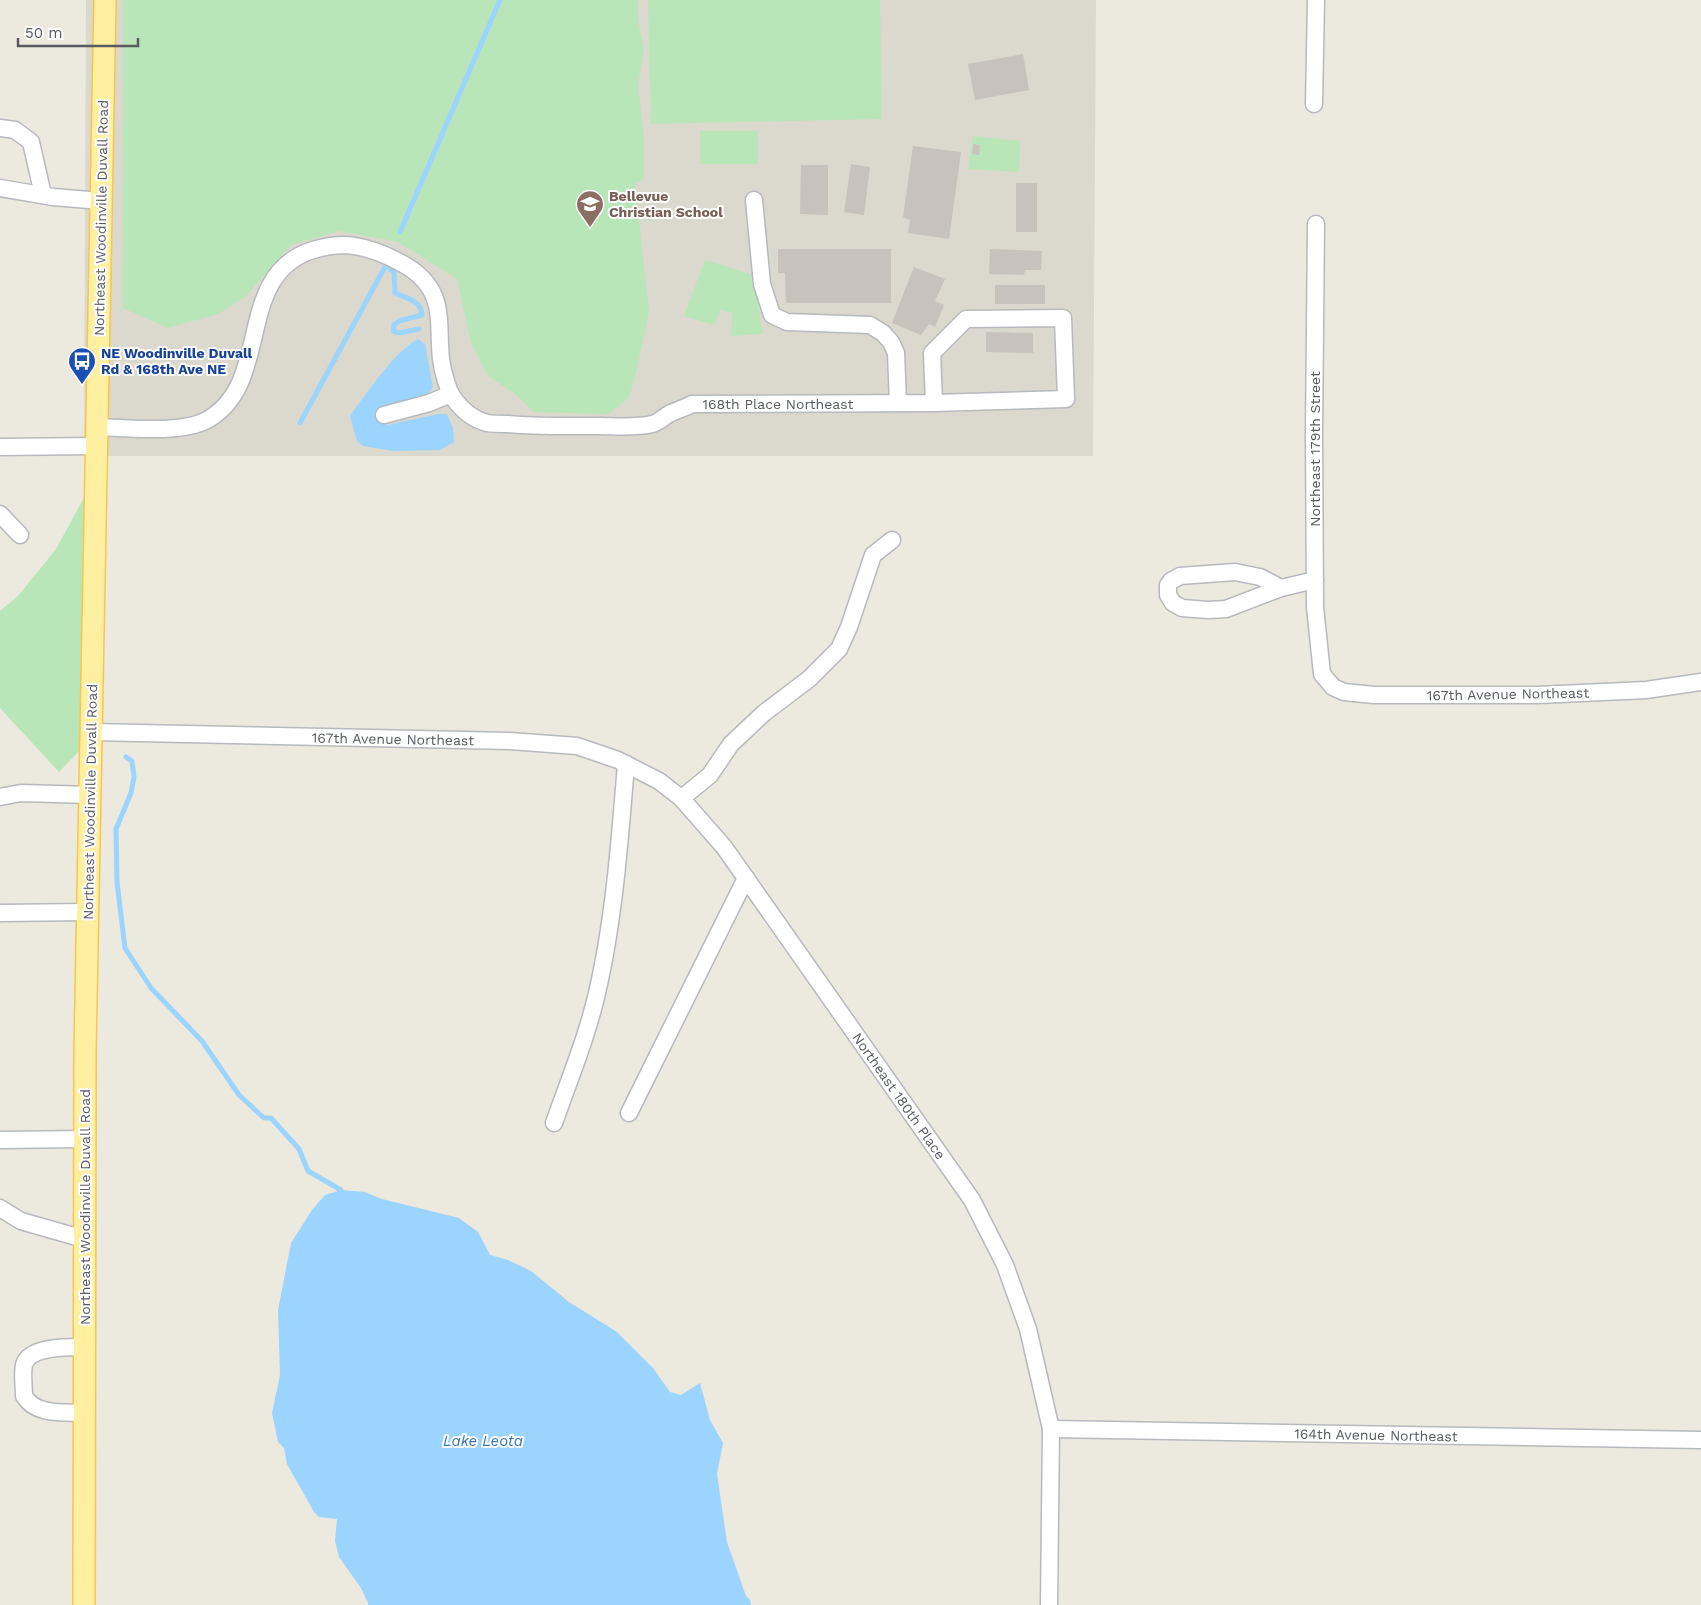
<svg xmlns="http://www.w3.org/2000/svg" width="1701" height="1605" viewBox="0 0 1701 1605" font-family="'Work Sans',sans-serif">
<style>
.education{fill:#dbd8cd}
.green{fill:#b9e6b8}
.water{fill:#9bd4ff}
.lines{fill:none;stroke-linecap:round;stroke-linejoin:round}
.stream{stroke:#9bd4ff;stroke-width:5}
.building{fill:#c7c2bb}
.minor-casing{stroke:#b6b9be;stroke-width:19}
.major-casing{stroke:#f8c64b;stroke-width:24}
.minor{stroke:#fff;stroke-width:16}
.major{stroke:#ffefa0;stroke-width:21}
.labels{text-anchor:middle;stroke-width:4;stroke-linejoin:round;paint-order:stroke}
.education-label{font-size:14px;font-weight:bold;fill:#785e54;stroke:#fff;text-anchor:start}
.street-label{font-size:14px;fill:#575b60;stroke:#fff}
.transit-label{font-size:14px;font-weight:bold;fill:#164399;stroke:#fff;text-anchor:start}
.water-label{font-size:15px;font-style:italic;fill:#3574b5;stroke:#fff}
</style>
<rect width="100%" height="100%" fill="#ece9de"/>
<polygon class="education" points="86,0 1096,0 1093,456 84,456"/>
<g class="green">
<polygon points="123,0 638,0 638,21 644,49 638,84 644,139 644,179 635,184 649,312 636,373 629,398 608,414 534,412 514,393 488,376 471,343 457,279 398,242 339,231 291,245 244,298 218,314 168,328 123,308"/>
<polygon points="648,0 880,0 882,119 651,124"/>
<rect x="700" y="131" width="58" height="33"/>
<polygon points="973,136 1020,141 1019,172 968,169"/>
<polygon points="705,260 753,275 763,334 731,336 732,313 720,310 715,325 684,316"/>
<polygon points="85,496 82,748 59,772 0,708 0,611 18,596 56,549"/>
</g>
<g class="water">
<path d="M418 339 425 344 433 387 427 395 380 420 387 425 438 414H447L453 428 454 442 440 450 393 451 363 446 357 441 350 416C366 394 395 351 418 339Z"/>
<polygon points="341,1190 365,1192 382,1199 459,1218 478,1232 490,1255 508,1260 531,1271 569,1302 617,1332 653,1368 670,1392 681,1395 700,1383 710,1420 723,1443 717,1474 727,1542 746,1596 750,1600 751,1605 368,1605 368,1603 361,1588 339,1557 335,1541 337,1519 319,1517 314,1512 287,1464 284,1448 278,1442 272,1413 280,1375 278,1310 291,1243 312,1210 325,1195"/>
</g>
<g class="lines">
<g class="stream">
<polyline points="400,232 500,0"/>
<path d="M300 423 386 265 394 272 395 293C406 298 422 301 422 315L399 321 394 325 393 331 399 333 419 329"/>
<polyline points="126,757 132,761 134,777 131,793 116,829 117,882 125,948 151,988 202,1041 239,1095 264,1118 271,1118 299,1149 308,1171 341,1190"/>
</g>
</g>
<g class="building">
<polygon points="1023,54 1029,90 975,100 968,64"/>
<polygon points="973,144 980,145 979,155 972,154"/>
<polygon points="913,146 961,152 949,239 908,233 910,220 903,217"/>
<polygon points="851,164 870,167 864,215 844,212"/>
<polygon points="801,165 828,165 828,215 800,214"/>
<rect x="1016" y="183" width="21" height="49"/>
<polygon points="778,249 891,249 891,303 786,303 785,273 778,273"/>
<polygon points="990,249 1042,251 1041,270 1025,270 1024,275 989,274"/>
<polygon points="914,267 945,279 935,301 944,305 935,327 929,324 921,335 892,323"/>
<rect x="995" y="285" width="50" height="19"/>
<polygon points="986,332 1033,333 1033,353 986,352"/>
</g>
<g class="lines">
<g class="minor-casing">
<g id="minor">
<polyline points="1314,104 1316,0"/>
<polyline points="0,128 15,130 31,142 43,195"/>
<polyline points="0,188 53,197 101,201"/>
<polyline points="754,200 762,284 772,315 787,322 870,325 883,333 891,342 896,353 898,403"/>
<polyline points="1316,224 1314,432 1315,607 1322,674 1333,687 1344,692 1374,695 1538,695 1646,690 1701,682"/>
<polyline points="384,415 429,403 451,394"/>
<path d="M97 427C126 428 182 434 207 420 274 383 233 275 313 250 323 247 334 245 345 245 366 246 385 254 403 264 457 294 430 336 446 381 448 386 449 392 452 396 460 408 472 419 487 423 493 424 501 424 508 424 538 427 568 426 598 426 614 426 637 428 652 424 658 423 664 417 669 414 677 410 685 408 692 404L934 403 1066 399 1063 318 966 319 932 353 934 403"/>
<polyline points="0,447 96,446"/>
<polyline points="0,514 20,535"/>
<polyline points="1281,588 1260,577 1235,572 1180,576 1171,581 1168,585 1168,595 1173,603 1182,608 1208,610 1226,609 1281,588 1315,580"/>
<polyline points="92,732 510,741 577,746 618,760 659,781 681,798 724,847 972,1200 1005,1265 1028,1329 1051,1429 1049,1605"/>
<polyline points="0,797 21,793 90,795"/>
<polyline points="681,798 688,793 710,775 731,744 764,713 809,679 839,649 849,627 873,555 892,540"/>
<polyline points="0,913 88,912"/>
<polyline points="629,1113 746,878"/>
<path d="M554 1123C569 1080 587 1037 597 993 614 920 620 839 626 764"/>
<polyline points="0,1140 84,1139"/>
<polyline points="0,1208 21,1221 84,1239"/>
<path d="M84 1347C69 1347 29 1346 24 1365 22 1374 24 1386 24 1396 36 1416 64 1412 84 1413"/>
<polyline points="1051,1429 1701,1440"/>
</g>
</g>
<g class="major-casing">
<polyline id="major" points="84,1605 85,1052 105,0"/>
</g>
<use href="#minor" class="minor"/>
<use href="#major" class="major"/>
</g>
<defs>
<g id="school-pin" transform="scale(1.4375)"><path d="M0 17L-7.5 6A9.5 9.5 0 1 1 7.5 6Z" fill="#8d6e63" stroke="#fff"/><path d="M0-5L7-2L0 1L-7-2ZM-4 1L0 2.5L4 1V4Q0 6-4 4Z" fill="#fff"/></g>
<g id="bus-pin" transform="scale(1.4375)"><path d="M0 17L-7.5 6A9.5 9.5 0 1 1 7.5 6Z" fill="#1a4fb4" stroke="#fff"/><path d="M-5-6H5V4H4V6H2V4H-2V6H-4V4H-5ZM-3.5-4V0h7V-4ZM-3.5 1.2v1.5H-2V1.2ZM2 1.2v1.5H3.5V1.2Z" fill="#fff"/></g>
</defs>
<g fill-rule="evenodd">
<use href="#school-pin" x="590" y="204"/>
<use href="#bus-pin" x="82" y="361"/>
</g>
<g class="labels">
<g class="education-label">
<text x="609" y="201">Bellevue<tspan x="609" dy="16">Christian School</tspan></text>
</g>
<g class="street-label">
<text transform="translate(101 218) rotate(-89)" y="5">Northeast Woodinville Duvall Road</text>
<text x="778" y="409">168th Place Northeast</text>
<text transform="translate(1315 449) rotate(-90)" y="5">Northeast 179th Street</text>
<text transform="translate(1508 694) rotate(-1)" y="5">167th Avenue Northeast</text>
<text transform="translate(393 739) rotate(1)" y="5">167th Avenue Northeast</text>
<text transform="translate(90 802) rotate(-89)" y="5">Northeast Woodinville Duvall Road</text>
<text transform="translate(899 1096) rotate(55)" y="5">Northeast 180th Place</text>
<text transform="translate(85 1207) rotate(-90)" y="5">Northeast Woodinville Duvall Road</text>
<text transform="translate(1376 1435) rotate(1)" y="5">164th Avenue Northeast</text>
</g>
<g class="transit-label">
<text x="101" y="358">NE Woodinville Duvall<tspan x="101" dy="16">Rd &amp; 168th Ave NE</tspan></text>
</g>
<g class="water-label">
<text x="483" y="1446">Lake Leota</text>
</g>
</g>
<path d="M18 38v8h120v-8" fill="none" stroke="#575b60" stroke-width="2.5"/>
<text x="25" y="38" font-size="15" fill="#575b60" stroke="#ffffff" stroke-width="4" paint-order="stroke">50 m</text>
</svg>
